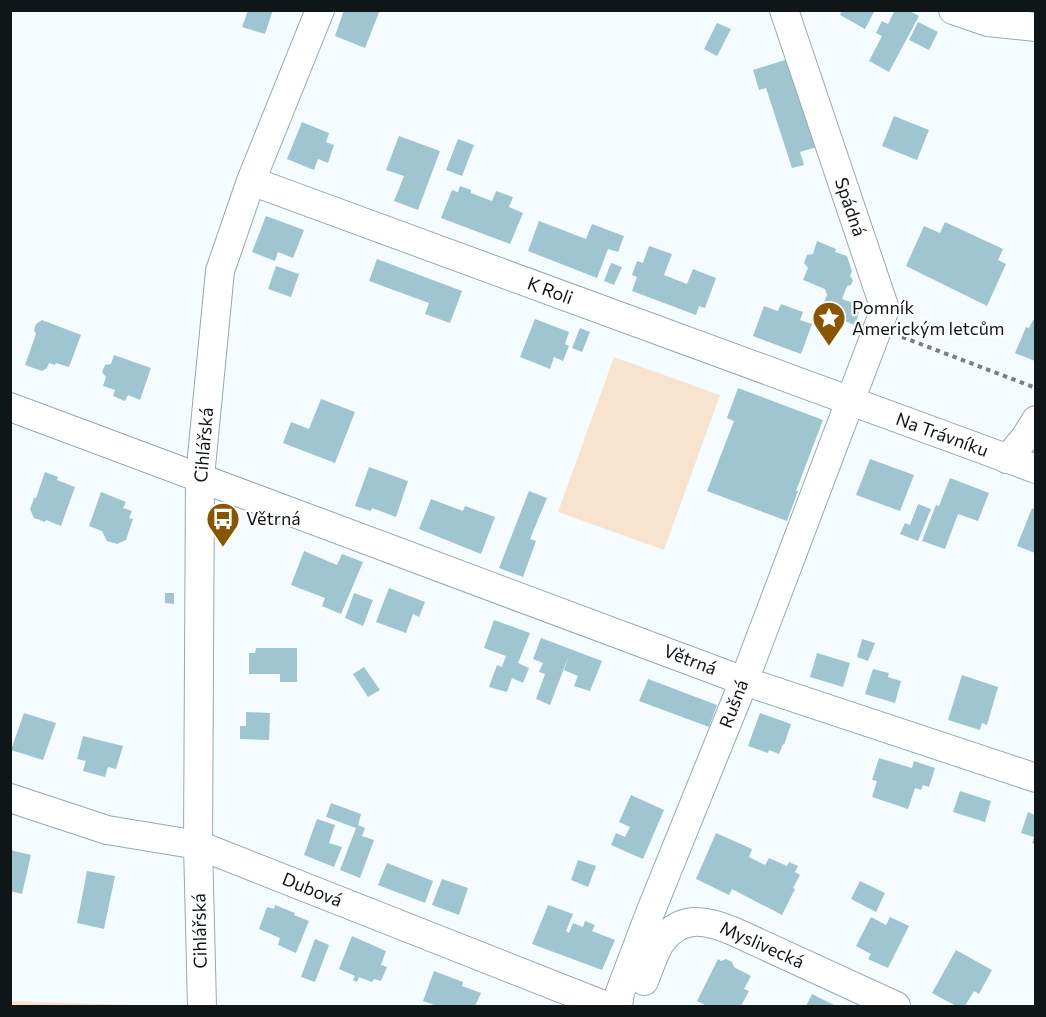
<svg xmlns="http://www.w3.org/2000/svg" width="1046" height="1017" viewBox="0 0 1046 1017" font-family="Commissioner,sans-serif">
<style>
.green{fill:#f8e4ce}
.building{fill:#9fc5d0}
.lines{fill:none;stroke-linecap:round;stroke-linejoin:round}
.minor-casing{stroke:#97a9ae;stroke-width:30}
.path{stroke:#787f81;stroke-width:4;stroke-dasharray:4.5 4.5;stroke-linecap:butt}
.minor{stroke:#fff;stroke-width:28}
.labels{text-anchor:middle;stroke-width:4.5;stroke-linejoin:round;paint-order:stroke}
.street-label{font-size:18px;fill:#101618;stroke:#fff}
.poi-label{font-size:18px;fill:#101618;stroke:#fff;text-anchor:start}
</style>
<rect width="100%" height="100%" fill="#f5fcff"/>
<g class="green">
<polygon points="614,357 720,395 664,550 558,512"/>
<polygon points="10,1001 11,1001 164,1006 11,1006"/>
</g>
<g class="building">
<polygon points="248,10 273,10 265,34 242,27"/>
<polygon points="344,10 380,10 365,48 335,36"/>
<polygon points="842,10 875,10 865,29 840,15"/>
<polygon points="895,10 908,10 919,16 889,72 869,61 882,36 876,33 882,21 888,24"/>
<polygon points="918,22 938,32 929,50 909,40"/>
<polygon points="717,23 731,29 717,56 704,49"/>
<polygon points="788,59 817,147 800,152 804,165 792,168 766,88 759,90 753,70"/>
<polygon points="894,116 929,130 917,160 882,146"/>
<polygon points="302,122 329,133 326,142 334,145 328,163 318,159 314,170 287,159"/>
<polygon points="399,136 440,151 418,210 394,201 404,176 386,170"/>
<polygon points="458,139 474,145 462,176 446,170"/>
<polygon points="460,186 471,190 471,193 492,201 496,191 513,197 509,207 523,213 510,244 441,218 452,190 458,192"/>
<polygon points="266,216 304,230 293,258 278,252 275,261 252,252"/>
<polygon points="539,221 586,239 592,224 624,236 618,252 608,249 597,278 528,251"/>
<polygon points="945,222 1003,249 998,260 1006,264 987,306 906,266 924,226 940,233"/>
<polygon points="817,241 836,249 835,252 847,256 852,271 850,276 853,280 851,285 847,286 842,299 861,306 855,325 820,312 827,295 825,289 803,280 808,268 804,263 807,255 813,254"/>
<polygon points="649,246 672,254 664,275 687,284 693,269 716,278 705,308 699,306 696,315 632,291 637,277 632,275 637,261 643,263"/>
<polygon points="377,259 462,291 450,323 425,314 429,303 369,281"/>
<polygon points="611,263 622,267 614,285 604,281"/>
<polygon points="276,266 299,274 291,297 268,289"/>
<polygon points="781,304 803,312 800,320 812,324 801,354 753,336 764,306 778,311"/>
<polygon points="535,319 569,332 565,344 569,346 563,361 554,357 550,369 520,357"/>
<polygon points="42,320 81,335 69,367 56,363 55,365 49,363 47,368 42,371 25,365 36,334 34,330 36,324"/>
<polygon points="1033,320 1035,320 1035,361 1015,353 1026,327 1029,328"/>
<polygon points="580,328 590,332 582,352 572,348"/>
<polygon points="114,355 151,368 140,400 128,395 125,401 113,396 115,390 103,386 106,377 102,372 105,365 111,364"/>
<polygon points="738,388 823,420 796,491 798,491 787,521 707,491 734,421 727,418"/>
<polygon points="321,399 355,412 335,463 283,443 291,422 309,429"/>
<polygon points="870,459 914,475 900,511 856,495"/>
<polygon points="369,467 408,481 396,517 372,508 371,511 355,506"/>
<polygon points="45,472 58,477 57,480 75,487 61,526 46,520 45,522 34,518 30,509 34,498 36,498"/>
<polygon points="950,478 989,493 978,521 958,514 945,549 922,541 936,505 939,506"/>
<polygon points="529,491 547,498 530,539 536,541 523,577 499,568"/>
<polygon points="101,492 126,502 123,508 132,511 129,518 133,519 126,540 117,544 107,541 102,531 89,526"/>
<polygon points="431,499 463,511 465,506 495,517 481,554 419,529"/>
<polygon points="918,504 931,509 918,541 900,534 905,523 910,525"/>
<polygon points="1032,508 1035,510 1035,553 1017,546"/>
<polygon points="304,551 337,565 342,554 363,562 341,614 322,606 325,598 291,585"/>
<polygon points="389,588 425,602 419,617 413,614 406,633 376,622"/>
<polygon points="165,593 174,593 174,604 165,603"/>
<polygon points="354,593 373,600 363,626 345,618"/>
<polygon points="494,620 530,633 518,663 529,668 523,683 512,678 507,692 489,687 497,665 502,667 506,656 484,648"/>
<polygon points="541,638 602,661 590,691 574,686 578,676 564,670 569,655 550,705 536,699 545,674 539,672 543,663 533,659"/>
<polygon points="862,639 875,643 868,661 857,657"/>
<polygon points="256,648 297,648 297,682 280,682 280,674 249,674 249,653 255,653"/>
<polygon points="817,653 850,663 843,687 810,677"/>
<polygon points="364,667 380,690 368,697 353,674"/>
<polygon points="873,669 889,673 888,677 901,681 895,703 865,694"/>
<polygon points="962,675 998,687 987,725 982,723 980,730 948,720"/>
<polygon points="648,679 717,705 709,727 639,701"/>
<polygon points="246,712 270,713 269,740 240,739 240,726 246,726"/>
<polygon points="24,713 56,723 43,760 11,750"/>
<polygon points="760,713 791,724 784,745 783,744 779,754 769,750 768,753 748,746"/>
<polygon points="83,736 123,746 116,769 108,767 105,777 83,771 86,761 77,759"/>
<polygon points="879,758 912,768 914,761 935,768 929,787 923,785 921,790 915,788 908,809 872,797 877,781 872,780"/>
<polygon points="960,791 991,801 985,822 953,812"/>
<polygon points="631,795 664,810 643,859 611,845 616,833 625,837 630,827 619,822"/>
<polygon points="331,803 361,814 358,825 365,828 362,836 374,840 360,878 340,870 356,828 326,817"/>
<polygon points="1028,812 1035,815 1035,844 1032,843 1034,837 1021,833"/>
<polygon points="317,819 335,825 329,843 342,847 334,867 304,855"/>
<polygon points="716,833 752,849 749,857 765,865 769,858 787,866 789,862 798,866 795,872 800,875 793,888 795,889 782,915 732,889 729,895 696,879"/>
<polygon points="10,850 31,855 22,894 10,891"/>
<polygon points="578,860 596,866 588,887 571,880"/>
<polygon points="387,863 433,881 425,903 378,885"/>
<polygon points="87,871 115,876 104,929 77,923"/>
<polygon points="442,879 468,888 459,915 432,905"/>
<polygon points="860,881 885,893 876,912 851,899"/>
<polygon points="275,905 295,913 294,915 309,921 296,953 278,945 280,938 259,929 267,907 274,909"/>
<polygon points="548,905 573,914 566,931 569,933 573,923 583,927 585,921 595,925 592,931 615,940 602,970 532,944"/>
<polygon points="871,917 886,925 890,917 909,926 888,968 868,959 871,954 856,946"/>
<polygon points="352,936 386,951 381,965 387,967 381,981 374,979 372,982 359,977 357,982 353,980 355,976 339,969"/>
<polygon points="315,939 329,945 315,982 301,977"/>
<polygon points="956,950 992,970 979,994 974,991 965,1006 956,1006 932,993"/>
<polygon points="718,959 721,961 726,959 732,962 734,967 751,976 744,989 749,991 741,1006 736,1005 735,1006 707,1006 697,1001"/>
<polygon points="434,971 463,982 462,986 481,993 475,1006 437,1006 423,1001"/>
<polygon points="812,994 836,1006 806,1006"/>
</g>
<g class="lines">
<g class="minor-casing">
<g id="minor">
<polyline points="953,10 988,22 1036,27"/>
<polyline points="251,181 1036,469"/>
<polyline points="10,407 744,681 1036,778"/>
<polyline points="1007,459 1025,438 1036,420"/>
<polyline points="10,798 107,830 198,845 606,1006"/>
<path d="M644 981C649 969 653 956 659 945 679 914 705 919 735 932L896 1006"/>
<polyline points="202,1006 198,845 200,477 220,271 251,181 320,10"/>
<polyline points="618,1006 620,992 650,913 744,681 885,309 784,10"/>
</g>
</g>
<polyline class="path" points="902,337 1036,388"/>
<use href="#minor" class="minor"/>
</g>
<defs>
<g id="sight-pin" transform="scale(1.725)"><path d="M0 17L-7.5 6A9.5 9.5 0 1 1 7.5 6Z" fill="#895500" stroke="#fff"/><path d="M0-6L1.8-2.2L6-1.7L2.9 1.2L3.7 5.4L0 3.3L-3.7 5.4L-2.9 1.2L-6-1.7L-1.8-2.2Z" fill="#fff"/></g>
<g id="bus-pin" transform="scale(1.725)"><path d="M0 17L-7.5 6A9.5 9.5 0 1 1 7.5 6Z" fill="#895500" stroke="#fff"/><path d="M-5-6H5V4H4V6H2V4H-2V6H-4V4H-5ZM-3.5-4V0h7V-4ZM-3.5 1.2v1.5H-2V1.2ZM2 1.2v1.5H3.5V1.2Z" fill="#fff"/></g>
</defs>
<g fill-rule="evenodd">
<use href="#sight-pin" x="829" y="318"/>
<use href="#bus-pin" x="223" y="519"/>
</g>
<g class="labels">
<g class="street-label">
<text transform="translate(850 207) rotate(71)" y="6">Spádná</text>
<text transform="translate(550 291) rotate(20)" y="6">K Roli</text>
<text transform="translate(942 435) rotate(20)" y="6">Na Trávníku</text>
<text transform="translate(204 445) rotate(-85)" y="6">Cihlářská</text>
<text transform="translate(690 660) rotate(21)" y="6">Větrná</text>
<text transform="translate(734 704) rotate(-69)" y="6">Rušná</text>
<text transform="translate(312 890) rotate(22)" y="6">Dubová</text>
<text transform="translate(200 931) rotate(-91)" y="6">Cihlářská</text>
<text transform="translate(762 945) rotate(24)" y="6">Myslivecká</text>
</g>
<g class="poi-label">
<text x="852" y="314">Pomník<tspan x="852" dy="21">Americkým letcům</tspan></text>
<text x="246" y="525">Větrná</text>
</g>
</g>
<rect width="1046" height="1017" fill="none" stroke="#101618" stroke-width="24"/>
</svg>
